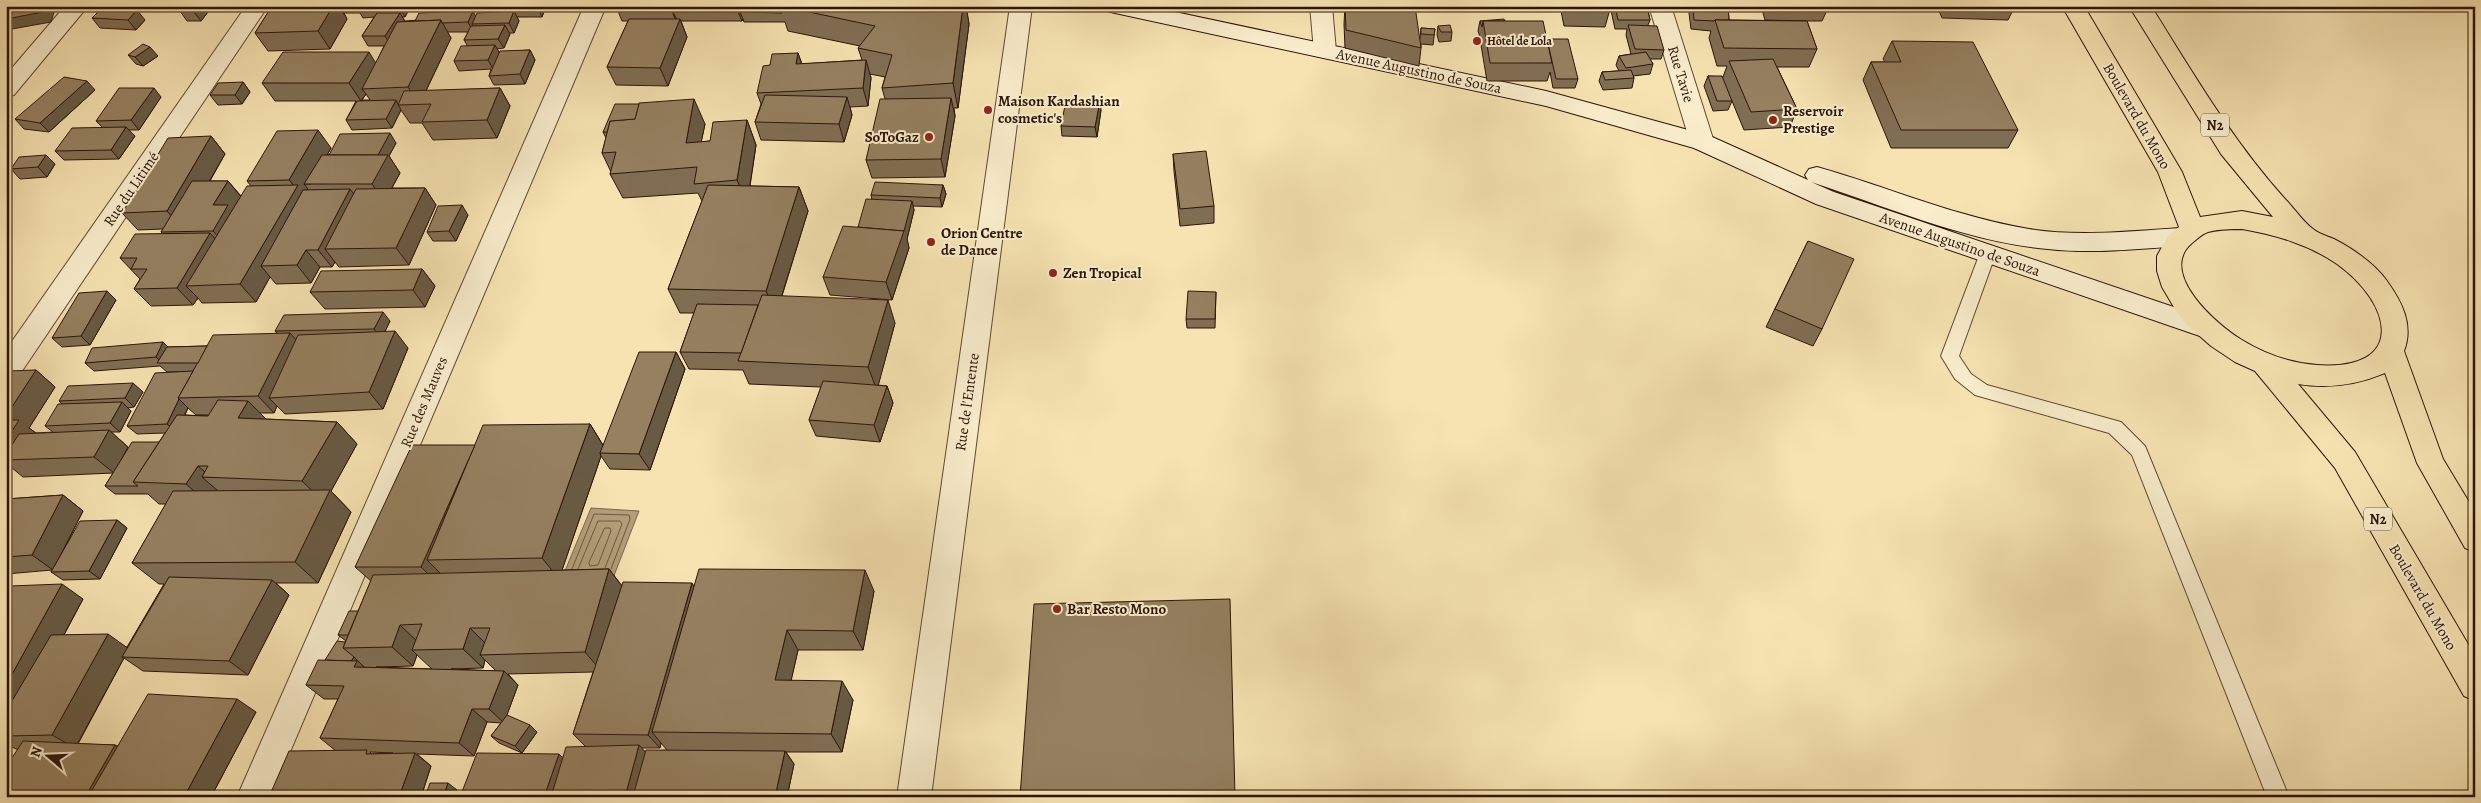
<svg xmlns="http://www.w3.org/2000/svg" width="2481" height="803" viewBox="0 0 2481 803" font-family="Alegreya,serif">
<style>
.water{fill:#b19d78;stroke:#7c664b}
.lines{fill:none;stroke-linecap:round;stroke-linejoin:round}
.shore{stroke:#6e5840;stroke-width:1}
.service-casing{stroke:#5e4832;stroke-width:2}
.minor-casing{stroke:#5e4832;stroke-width:2}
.tertiary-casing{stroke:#5e4832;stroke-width:2}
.secondary-casing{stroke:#2c1408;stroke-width:2}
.trunk-casing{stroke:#2c1408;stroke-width:2}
.service{fill:#f9edcc;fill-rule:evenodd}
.minor{fill:#f9edcc;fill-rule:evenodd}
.tertiary{fill:#f9edcc;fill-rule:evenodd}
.secondary{fill:#f9edcc;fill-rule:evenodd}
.trunk{fill:#f6e3b1;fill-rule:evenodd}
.wall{fill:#806e53;stroke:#2c1408;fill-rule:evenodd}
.shaded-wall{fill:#685a43;stroke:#2c1408}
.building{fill:#958060;stroke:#2c1408}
.poi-dot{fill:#8f2418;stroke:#f9edcc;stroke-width:2}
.labels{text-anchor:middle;stroke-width:4;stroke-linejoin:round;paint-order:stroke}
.far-poi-label{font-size:12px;font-weight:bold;fill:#2c1408;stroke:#f9edcc;text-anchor:start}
.shield{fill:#f9edcc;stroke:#6a5543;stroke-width:1}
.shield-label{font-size:14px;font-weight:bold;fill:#2c1408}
.street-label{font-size:15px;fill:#2c1408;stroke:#f9edcc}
.poi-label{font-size:15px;font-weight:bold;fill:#2c1408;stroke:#f9edcc;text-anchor:start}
</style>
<rect width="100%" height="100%" fill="#f6e3b1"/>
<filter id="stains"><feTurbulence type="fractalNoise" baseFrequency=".004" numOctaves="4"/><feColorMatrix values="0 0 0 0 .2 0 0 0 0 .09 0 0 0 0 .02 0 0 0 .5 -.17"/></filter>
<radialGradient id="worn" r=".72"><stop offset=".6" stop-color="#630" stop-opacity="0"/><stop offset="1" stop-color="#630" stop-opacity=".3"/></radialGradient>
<polygon class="water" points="591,508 639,511 610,586 560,583"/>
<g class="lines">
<g class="shore">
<polygon points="605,528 610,528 611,531 598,565 590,566 589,563"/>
<polyline points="572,569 594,514 629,515 630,519 611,569"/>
<polyline points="578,569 598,521 620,521 622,524 605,568"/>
</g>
<g class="service-casing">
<polygon id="service" points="1988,247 1994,249 1996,253 1959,356 1971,374 1987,385 2121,422 2145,446 2289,797 2267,797 2132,455 2109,433 1975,395 1955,379 1941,356 1980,253 1982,249"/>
</g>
<g class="minor-casing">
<g id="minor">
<polygon points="65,6 88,6 14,95 6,97 6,75"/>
<polygon points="246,6 268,6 16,380 6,383 6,350"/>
<polygon points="584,6 606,6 271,797 237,797"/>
<polygon points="1310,6 1332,6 1336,51 1333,56 1325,58 1317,56 1314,51"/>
<polygon points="1649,6 1671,6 1714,142 1710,148 1702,150 1694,148 1690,142"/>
</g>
</g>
<g class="tertiary-casing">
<polygon id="tertiary" points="1010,6 1032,6 931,797 897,797"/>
</g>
<g class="secondary-casing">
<path id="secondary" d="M1104 6H1147L1546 91 1710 136 1808 180 1805 175 1809 169 1817 167C1888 187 1956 217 2029 229 2079 237 2131 231 2181 228L2190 231 2193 237 2190 243 2181 246C2137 249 2092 254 2048 249 1967 242 1888 207 1811 182L1834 192 2212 320 2216 327 2212 334 2203 337 2194 334 1816 204 1694 148 1546 106 1115 13 1107 11Z"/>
</g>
<g class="trunk-casing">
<path id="trunk" d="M2062 6H2084L2182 172 2200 217 2242 211 2273 217 2221 154 2129 6H2151C2193 73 2232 140 2285 199 2294 208 2303 222 2313 229 2319 234 2327 236 2334 239 2353 249 2374 263 2387 281 2402 302 2414 325 2404 351L2443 459 2475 512V552L2465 548 2417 463 2385 373C2356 385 2329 389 2298 384L2355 452 2475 656V701L2464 696 2335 468 2255 371 2235 362 2211 346 2186 324 2175 309 2162 287 2157 271V256L2168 236 2179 227 2158 172ZM2242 229C2276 235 2308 244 2337 264 2393 304 2407 371 2317 365 2290 363 2265 354 2242 340 2217 325 2157 273 2192 243 2197 239 2202 234 2208 232 2219 229 2231 229 2242 229Z"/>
</g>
<use href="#service" class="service"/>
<use href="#minor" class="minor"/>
<use href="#tertiary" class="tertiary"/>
<use href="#secondary" class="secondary"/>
<use href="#trunk" class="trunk"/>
</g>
<g class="wall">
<polygon points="184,6 210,6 211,8 201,21 187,21 180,11"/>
<path d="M272 6H426V7H410L405 17H402L405 21 476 16 489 12 487 9 488 8 452 9 450 6H546L542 17H517L519 21 514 33H509L510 34 504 48 497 49 499 52 530 50 535 60 525 84 494 85 489 76 491 69 459 71 454 61 467 45 464 40 468 32H447L451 38 426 91 500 88 510 106 497 138 433 140 422 123H410L401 110 392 128 352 130 346 120 356 101H275L262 83 376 63 384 46H368L362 36 374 17 363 18 360 13H344L347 19 330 49 268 51 255 33ZM366 94 370 100H362Z"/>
<polygon points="616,6 966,6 969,24 958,108 954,108 955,116 945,177 872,178 866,160 885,99 882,88 885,77 870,74 871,78 868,106 850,107 852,115 844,142 761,140 755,122 761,104 757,93 770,65 798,53 802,64 862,60 858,48 860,46 788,31 785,22 744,22 743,19 742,21 681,21 687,37 668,86 616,85 607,67 628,21 622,21"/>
<rect x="1143" y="6" width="27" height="4"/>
<polygon points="1345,6 1420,39 1421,28 1435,29 1433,45 1421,44 1421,48 1419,66 1345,48 1344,24"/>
<polygon points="1560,6 1609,6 1610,9 1605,27 1564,26"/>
<polygon points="1610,6 1647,6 1650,20 1648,25 1664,50 1661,59 1650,59 1653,64 1650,74 1633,76 1634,78 1632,88 1603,90 1599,81 1602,72 1619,71 1616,65 1619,56 1631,54 1626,35 1627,29 1615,29"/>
<polygon points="1691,6 1728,6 1729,20 1806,21 1765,20 1761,6 1829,6 1822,21 1807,21 1817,49 1809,67 1777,67 1797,109 1790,127 1744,130 1732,101 1728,110 1713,111 1704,86 1708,76 1723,77 1727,66 1717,66 1709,38 1711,31 1691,29 1689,13"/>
<polygon points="1937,6 2015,6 2008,20 1942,18"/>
<polygon points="92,18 145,20 136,30 100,28"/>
<polygon points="1480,21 1505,21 1547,39 1578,79 1575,88 1553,88 1550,72 1547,81 1487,81 1480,39 1480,37 1478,31"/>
<polygon points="1438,26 1452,32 1451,41 1439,42 1437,35"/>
<polygon points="1892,41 2018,130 2008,148 1891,148 1863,80 1871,62 1885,62 1883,59"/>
<polygon points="128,55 158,56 143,66 136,64"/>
<polygon points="243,82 250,92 242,104 218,105 210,95"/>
<polygon points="95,90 49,132 24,129 15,119"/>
<polygon points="161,97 139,130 129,130 135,136 119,159 64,160 55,151 102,127 96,121"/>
<polygon points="1101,110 1097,137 1062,136 1061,126"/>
<polygon points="747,120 756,145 750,186 799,187 808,211 782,296 895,323 878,385 887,386 893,403 880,442 816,436 809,420 821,387 749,384 743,370 689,369 680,352 694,313 680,313 668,289 702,201 698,193 623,198 610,174 611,172 602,153 606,138 603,132 705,124 701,142 710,141"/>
<polygon points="211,136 225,154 210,181 228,181 241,196 251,186 247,181 331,148 327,155 396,143 389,156 400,173 392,188 425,188 436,205 409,265 339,267 335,262 332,267 320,267 311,283 276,284 270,277 256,302 202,303 198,298 193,305 151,306 134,289 140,279 120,258 163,234 161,232 163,229 138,230 122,213"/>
<polygon points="1173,154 1214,206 1214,223 1180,226 1174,171"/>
<polygon points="55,164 47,177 20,179 11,169"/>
<polygon points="943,185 946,194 942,207 913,206 914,210 907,239 909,248 892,300 830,295 823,277 858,227 872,200 871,195"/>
<polygon points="468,215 456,241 433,241 427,232"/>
<polygon points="1808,241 1822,329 1813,346 1766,327"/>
<polygon points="422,269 435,286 425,307 325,309 310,292"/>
<polygon points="1216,292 1215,328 1187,328 1186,319"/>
<polygon points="116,300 90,345 62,347 52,338"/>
<path d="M390 321 385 331 408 348 383 409 285 414 277 406 274 413H260L265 419 337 422 357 444 331 491 351 512 318 583H276L289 595 248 675 143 671 124 658 78 744 115 745 117 746 256 712 211 797 16 749 6 744V711L10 706H6V593L83 599 64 635 127 647 164 584H159L132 563 166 504H159L148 494H115L105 486 113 473 23 477 6 463V374L36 370 55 387 29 428 36 433 53 432 45 426 62 404 59 401 143 392 134 407 128 408 131 411 120 432H111L128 447 122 458 159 442 165 433 137 434 127 426 178 372H167L160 366 94 371 85 363 163 342 168 347 207 346 277 333 275 331ZM188 408 196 415H208V416L185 415Z"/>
<path d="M676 352 685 369 650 470 610 469 601 456 562 570 609 569 622 586H694L874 591 863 650H798L791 680 853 700 842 752H786L794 764 787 797H460L563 757 585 746 573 734 593 672 508 674 518 685 506 717 537 732 522 753 499 743 491 736 501 723 487 722 474 756 417 754 431 766 421 797H269L336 751 320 738 338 699H324L306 685 325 660 345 642 346 641 338 635 358 611 371 581 355 567 475 445 590 424 603 445ZM417 655 432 669 376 667 413 666ZM485 660 496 671 451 669 483 668ZM661 743 667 750 645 752 641 748H660ZM370 752 393 753 372 754Z"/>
<polygon points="63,495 83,511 61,555 117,520 127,528 100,579 63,580 51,572 52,570 6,574 6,499"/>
</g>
<g class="shaded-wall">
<polygon points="45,6 52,6 55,9 51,22 12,29 6,23 6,19"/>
<polygon points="198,6 210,6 211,8 201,21 194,12"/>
<polygon points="333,6 339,6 347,19 330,49 318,31"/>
<polygon points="399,6 410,6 410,7 405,17"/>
<polygon points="537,6 546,6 542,17 537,7"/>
<polygon points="670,6 682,6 673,12 677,20 676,21"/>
<polygon points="740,6 747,6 740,12 743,19 742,21 738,12"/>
<polygon points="963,6 966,6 969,24 958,108 953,83"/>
<polygon points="137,10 145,20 136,30 128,20"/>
<polygon points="473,11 478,21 472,24 474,28 473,32 468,22"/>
<polygon points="514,11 519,21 514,33 509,23"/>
<polygon points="400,13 406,23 391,46 385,36"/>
<polygon points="680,19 687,37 668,86 660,68"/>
<polygon points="441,20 451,38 419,105 408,87"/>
<polygon points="505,25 510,34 504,48 498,39"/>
<polygon points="495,45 500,54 493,69 488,60"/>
<polygon points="150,47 158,56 143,66 135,57"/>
<polygon points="530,50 535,60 525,84 520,74"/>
<polygon points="6,51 9,53 6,57"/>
<polygon points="369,52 380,70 362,89 366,94 361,101 349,83"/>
<polygon points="798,53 804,71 796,64"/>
<polygon points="866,60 871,78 868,106 863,88"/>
<polygon points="87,81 95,90 49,132 40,123"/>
<polygon points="243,82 250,92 242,104 235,95"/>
<polygon points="154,88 161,97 139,130 131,120"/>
<polygon points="500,88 510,106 497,138 487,120"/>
<polygon points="847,97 852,115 844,142 839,124"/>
<polygon points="951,98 955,116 945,177 941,159"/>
<polygon points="694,99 705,124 696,167 686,143"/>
<polygon points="396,100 401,110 392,128 386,119"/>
<polygon points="1100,101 1101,110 1097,137 1095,127"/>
<polygon points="747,120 756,145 747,204 737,180"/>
<polygon points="126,127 135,136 119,159 111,150"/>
<polygon points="318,130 331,148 311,184 304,184 308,189 261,266 270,277 256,302 240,284 296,188 289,180"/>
<polygon points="390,133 396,143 389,156 400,173 384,202 372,184 377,156"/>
<polygon points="211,136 225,154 182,228 167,211"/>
<polygon points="46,155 55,164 47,177 38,167"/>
<polygon points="228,181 242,198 228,248 213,231 213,205"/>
<polygon points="943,185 946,194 942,207 940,198"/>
<polygon points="799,187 808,211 776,314 766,291"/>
<polygon points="425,188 436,205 409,265 396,248"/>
<polygon points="350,189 363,206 325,249 335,262 332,267 318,250"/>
<polygon points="912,201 914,210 907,239 909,248 892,300 886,282"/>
<polygon points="462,205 468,215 456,241 449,231"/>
<polygon points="210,233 225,250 186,286 198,298 193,305 177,288"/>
<polygon points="306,250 320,267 311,283 297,265"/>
<polygon points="422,269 435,286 425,307 413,290"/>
<polygon points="107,291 116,300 90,345 81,336"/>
<polygon points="888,300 895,323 877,390 868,367"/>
<polygon points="383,312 390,321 382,338 374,329"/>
<polygon points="395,331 408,348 383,409 369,392"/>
<polygon points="290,333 305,350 269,398 277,406 274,413 258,396"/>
<polygon points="163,342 172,351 162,363 156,357"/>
<polygon points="676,352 685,369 650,470 639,454"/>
<polygon points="36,370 55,387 29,428 40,436 26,458 6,443 6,416"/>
<polygon points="133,383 143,392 134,407 125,398"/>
<polygon points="887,386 893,403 880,442 874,425"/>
<polygon points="179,399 188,408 176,432 167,424"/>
<polygon points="248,401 271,424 238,418"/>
<polygon points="122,402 131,411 120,432 110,423"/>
<polygon points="337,422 357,444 331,491 351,512 318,583 295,562 324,502 302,481"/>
<polygon points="590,424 604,447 600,453 601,456 559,579 542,558"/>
<polygon points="109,430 128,447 114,473 94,457"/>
<polygon points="475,445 427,560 440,573 436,582 421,567"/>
<polygon points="198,466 211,477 202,477 219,492 211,506 186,484"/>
<polygon points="63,495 83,511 53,570 32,555"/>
<polygon points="117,520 127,528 100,579 89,571"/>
<polygon points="609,569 625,590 602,672 585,652"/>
<polygon points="865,570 874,591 863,650 853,631"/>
<polygon points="272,580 289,595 248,675 229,661"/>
<polygon points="692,583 702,598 652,732 661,743 660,748 648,735"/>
<polygon points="62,584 83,599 26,705 6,693 6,685"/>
<polygon points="400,625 421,645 412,650 417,655 413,666 392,647"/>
<polygon points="470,628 490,648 480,655 485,660 483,668 463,649"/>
<polygon points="787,630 798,650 787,699 775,680"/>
<polygon points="108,634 129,649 122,657 124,658 75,748 52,735"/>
<polygon points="354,657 362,665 374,675 348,666"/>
<polygon points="504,671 518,685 504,723 489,709"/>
<polygon points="842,681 853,700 842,752 831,734"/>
<polygon points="237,699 256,712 211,797 184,797"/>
<polygon points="472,709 487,722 474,756 459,743"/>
<polygon points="530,725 537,732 522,753 515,746"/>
<polygon points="115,745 137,758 115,797 85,797"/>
<polygon points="639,745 651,758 633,796 633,797 625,797"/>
<polygon points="785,751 794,764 787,797 775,797"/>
<polygon points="415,753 431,766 421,797 403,797 400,794"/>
<polygon points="559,754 572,767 562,797 544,797"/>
<polygon points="448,783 457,790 454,797 443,797"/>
</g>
<g class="building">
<polygon points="10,6 45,6 43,12 6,19 6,11 8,7"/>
<polygon points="184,6 198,6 194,12 180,11"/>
<polygon points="272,6 333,6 318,31 255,33"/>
<polygon points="488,6 537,6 537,7 487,9"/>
<polygon points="676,6 740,6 738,12 673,12"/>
<polygon points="743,6 780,6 782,13 740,12"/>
<polygon points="781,6 963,6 953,83 882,88 892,55 858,48 875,26"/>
<polygon points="1345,6 1415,6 1421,48 1346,30"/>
<polygon points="1567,6 1609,6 1610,9 1568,8"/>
<polygon points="1615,6 1647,6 1650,20 1618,20"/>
<polygon points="1693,6 1728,6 1729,20 1715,20 1714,21 1694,20"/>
<polygon points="102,8 137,10 128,20 92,18"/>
<polygon points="473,11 468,22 442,23 441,20 415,21 419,13"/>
<polygon points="514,11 509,23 472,24 477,13"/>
<polygon points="377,13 400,13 385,36 362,36"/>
<polygon points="629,19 680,19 660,68 607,67"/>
<polygon points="1504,19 1505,21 1483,21 1482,27 1480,21"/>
<polygon points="441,20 408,87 362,89 397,22"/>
<polygon points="1715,20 1807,21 1817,49 1724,48"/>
<polygon points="1483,21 1543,21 1552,63 1490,63"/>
<polygon points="505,25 498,39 464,40 471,26"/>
<polygon points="1450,25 1452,32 1441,32 1438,26"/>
<polygon points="1628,25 1657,26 1664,50 1635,49"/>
<polygon points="1421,28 1435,29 1434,35 1421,34"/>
<polygon points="1547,39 1568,39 1578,79 1556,79"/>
<polygon points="1892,41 1973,42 2018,130 1901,130 1871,62 1901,62"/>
<polygon points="143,44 150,47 135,57 128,55"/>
<polygon points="495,45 488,60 454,61 461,46"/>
<polygon points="530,50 520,74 489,76 500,51"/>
<polygon points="283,52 369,52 349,83 262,83"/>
<polygon points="1646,52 1653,64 1626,68 1619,56"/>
<polygon points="798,53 796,64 866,60 863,88 757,93 763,66 770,65 772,54"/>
<polygon points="1773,59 1797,109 1751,112 1729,61"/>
<polygon points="1631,70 1634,78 1605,80 1602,72"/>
<polygon points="1708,76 1722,76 1732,101 1717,101"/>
<polygon points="64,77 87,81 40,123 15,119"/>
<polygon points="243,82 235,95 210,95 218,83"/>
<polygon points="119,88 154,88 131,120 96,121"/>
<polygon points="500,88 487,120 422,122 431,104 398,105 404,91"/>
<polygon points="765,95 847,97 839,124 755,122"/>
<polygon points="951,98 941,159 866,160 880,99"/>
<polygon points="694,99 686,143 710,141 713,122 747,120 737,180 694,184 697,167 610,174 616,152 602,153 610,121 635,119 639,103"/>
<polygon points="396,100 386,119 346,120 357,101"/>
<polygon points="1066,100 1100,101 1095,127 1061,126"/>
<polygon points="615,104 639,104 635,119 610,121 607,132 603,132"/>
<polygon points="126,127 111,150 55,151 72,128"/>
<polygon points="318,130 289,180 247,181 277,131"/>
<polygon points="390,133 378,155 329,155 340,134"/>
<polygon points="211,136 167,211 122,213 168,138"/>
<polygon points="1206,151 1214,206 1180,209 1173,154"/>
<polygon points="46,155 38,167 11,169 19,157"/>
<polygon points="322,155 388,155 372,184 304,184"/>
<polygon points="192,181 228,181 213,205 228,205 213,231 161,232"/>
<polygon points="875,182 943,185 940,198 871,195"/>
<polygon points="298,185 240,284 186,286 247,186"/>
<polygon points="708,185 799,187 766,291 668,289"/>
<polygon points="425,188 396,248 325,249 356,189"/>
<polygon points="350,189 318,250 306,250 297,265 261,266 303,190"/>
<polygon points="866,199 912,201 904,231 858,227"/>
<polygon points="462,205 449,231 427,232 438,206"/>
<polygon points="843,226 904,231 886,282 823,277"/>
<polygon points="210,233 177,288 134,289 147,269 131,269 137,258 120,258 135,234"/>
<polygon points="1808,241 1854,259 1822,329 1775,309"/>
<polygon points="422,269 413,290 310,292 321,271"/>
<polygon points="107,291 81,336 52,338 79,293"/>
<polygon points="1188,291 1216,292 1215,319 1186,319"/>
<polygon points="762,295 888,300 868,367 738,361"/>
<polygon points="697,304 758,305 741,353 680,352"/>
<polygon points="383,312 374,329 275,331 284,315"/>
<polygon points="395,331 369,392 269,398 298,335"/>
<polygon points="290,333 258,396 178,398 213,335"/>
<polygon points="163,342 156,357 85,363 92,348"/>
<polygon points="207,346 198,363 157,363 167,347"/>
<polygon points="639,352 676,352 639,454 600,453"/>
<polygon points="36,370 6,416 6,374 8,371"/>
<polygon points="193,371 178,398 179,399 167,424 127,426 155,373"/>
<polygon points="823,381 887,386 874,425 809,420"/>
<polygon points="133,383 125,398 59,401 68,386"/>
<polygon points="218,400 248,401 238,418 337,422 302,481 202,477 208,466 198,466 186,484 133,482 177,415 208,416"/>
<polygon points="122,402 110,423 45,426 58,404"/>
<polygon points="6,420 19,420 6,440"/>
<polygon points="590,424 542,558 427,560 483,425"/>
<polygon points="109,430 94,457 6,460 6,454 19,434"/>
<polygon points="132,442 159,442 133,482 138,486 105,486"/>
<polygon points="412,445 475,445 421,567 355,567"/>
<polygon points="330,490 295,562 132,563 173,491"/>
<polygon points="63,495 32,555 6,557 6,499"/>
<polygon points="117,520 89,571 51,572 80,521"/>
<polygon points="609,569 585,652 480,655 490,628 470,628 463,649 412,650 422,624 400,625 392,647 343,648 373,575"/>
<polygon points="699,569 865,570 853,631 787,630 775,680 842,681 831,734 652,732"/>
<polygon points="169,577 272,580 229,661 122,657"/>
<polygon points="623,582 692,583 648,735 573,734"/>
<polygon points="62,584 6,685 6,593 10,586"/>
<polygon points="1230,599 1235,797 1020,797 1034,604"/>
<polygon points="349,611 358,611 348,635 338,635"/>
<polygon points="108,634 52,735 6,736 6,711 51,635"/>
<polygon points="337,641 345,642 343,648 354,657 351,661 325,660"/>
<polygon points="318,660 357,661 354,667 504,671 489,709 472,709 459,743 320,738 344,686 306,685"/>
<polygon points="148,694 237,699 184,797 88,797"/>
<polygon points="507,715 530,725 515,746 491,736"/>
<polygon points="23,741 115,745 85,797 6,797 6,767"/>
<polygon points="639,745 625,797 551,797 566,747"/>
<polygon points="367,750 366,754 415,753 400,794 362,796 362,797 269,797 289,751"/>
<polygon points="646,750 785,751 775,797 633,796"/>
<polygon points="477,753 559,754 544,797 460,797"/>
<polygon points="430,783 448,783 443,797 425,797"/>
</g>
<g class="poi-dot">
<circle cx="1477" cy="41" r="5"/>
<circle cx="988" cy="110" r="5"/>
<circle cx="1773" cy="120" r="5"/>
<circle cx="929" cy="137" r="5"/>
<circle cx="931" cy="242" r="5"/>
<circle cx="1053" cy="273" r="5"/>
<circle cx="1057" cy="609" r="5"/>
</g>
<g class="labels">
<g class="far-poi-label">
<text x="1487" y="45">Hôtel de Lola</text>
</g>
<g class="shield">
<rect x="2201" y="113.5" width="28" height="23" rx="4"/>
<rect x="2364" y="507.5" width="28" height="23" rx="4"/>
</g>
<g class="shield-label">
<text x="2215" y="130">N2</text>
<text x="2378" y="524">N2</text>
</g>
<g class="street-label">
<text transform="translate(1419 71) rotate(12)" y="5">Avenue Augustino de Souza</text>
<text transform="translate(1681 74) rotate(73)" y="5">Rue Tavie</text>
<text transform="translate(2137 116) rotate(60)" y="5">Boulevard du Mono</text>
<text transform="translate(131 189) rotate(-56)" y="5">Rue du Litimé</text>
<text transform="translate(1960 244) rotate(19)" y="5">Avenue Augustino de Souza</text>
<text transform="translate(424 402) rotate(-67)" y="5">Rue des Mauves</text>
<text transform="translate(967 402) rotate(-82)" y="5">Rue de l'Entente</text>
<text transform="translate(2423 597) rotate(60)" y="5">Boulevard du Mono</text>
</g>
<g class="poi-label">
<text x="998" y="106">Maison Kardashian<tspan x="998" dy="17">cosmetic's</tspan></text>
<text x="1783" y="116">Reservoir<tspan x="1783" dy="17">Prestige</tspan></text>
<text x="919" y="142" text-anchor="end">SoToGaz</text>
<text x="941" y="238">Orion Centre<tspan x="941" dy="17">de Dance</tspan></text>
<text x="1063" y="278">Zen Tropical</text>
<text x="1067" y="614">Bar Resto Mono</text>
</g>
</g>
<rect width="2481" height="803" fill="none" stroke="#f6e3b1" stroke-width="25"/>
<rect x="8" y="8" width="2466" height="788" fill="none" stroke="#2c1408" stroke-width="2.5"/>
<rect x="12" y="12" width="2456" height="778" fill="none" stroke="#2c1408"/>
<g transform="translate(48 756) rotate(289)" stroke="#f9edcc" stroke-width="4" paint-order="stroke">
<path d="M0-4L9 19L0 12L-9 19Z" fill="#2c1408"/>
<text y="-8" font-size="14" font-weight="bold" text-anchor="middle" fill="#2c1408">N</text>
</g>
<rect width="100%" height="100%" filter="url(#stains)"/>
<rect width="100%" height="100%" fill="url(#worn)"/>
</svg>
